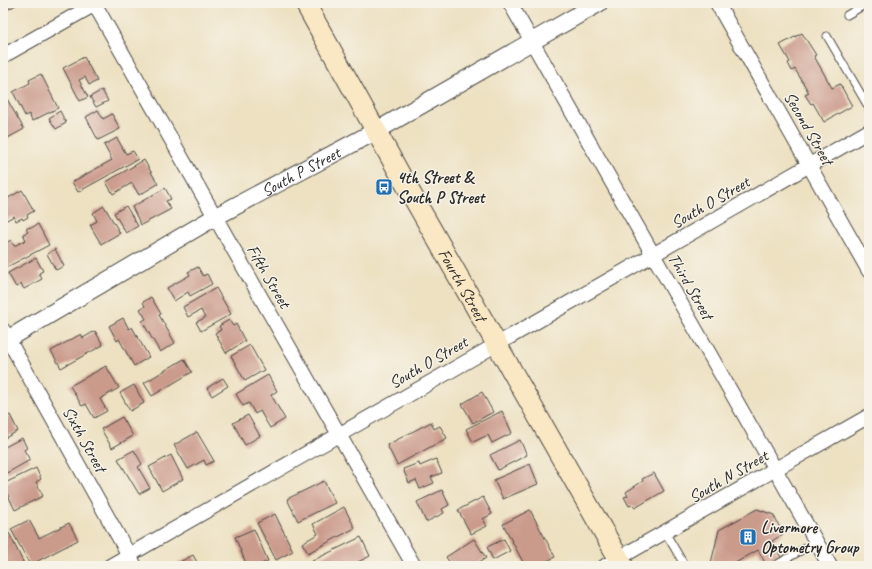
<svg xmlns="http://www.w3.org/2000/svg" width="872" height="569" viewBox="0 0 872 569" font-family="Caveat,sans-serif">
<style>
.building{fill:#ca9a8b}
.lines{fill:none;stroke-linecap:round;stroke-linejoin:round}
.service-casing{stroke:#484642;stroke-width:9}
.minor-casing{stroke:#484642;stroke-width:16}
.tertiary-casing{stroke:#484642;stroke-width:19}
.secondary-casing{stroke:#484642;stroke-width:22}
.service{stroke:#fff;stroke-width:7}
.minor{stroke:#fff;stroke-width:14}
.tertiary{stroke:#fff;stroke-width:17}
.secondary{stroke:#fae7c3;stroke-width:20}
.labels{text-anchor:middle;stroke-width:3;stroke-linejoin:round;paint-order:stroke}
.street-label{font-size:17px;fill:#2b2b2b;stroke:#f7f3e8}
.poi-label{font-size:17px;font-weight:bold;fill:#2b2b2b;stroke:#f7f3e8;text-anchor:start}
</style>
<rect width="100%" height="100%" fill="#f7f3e8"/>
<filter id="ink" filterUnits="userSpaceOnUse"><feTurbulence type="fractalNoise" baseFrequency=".025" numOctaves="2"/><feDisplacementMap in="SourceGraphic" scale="8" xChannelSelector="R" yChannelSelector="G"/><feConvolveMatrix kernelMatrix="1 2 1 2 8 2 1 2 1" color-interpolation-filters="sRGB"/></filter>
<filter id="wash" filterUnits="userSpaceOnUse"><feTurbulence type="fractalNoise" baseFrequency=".012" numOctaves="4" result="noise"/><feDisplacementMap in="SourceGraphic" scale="16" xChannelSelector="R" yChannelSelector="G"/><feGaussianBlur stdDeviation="0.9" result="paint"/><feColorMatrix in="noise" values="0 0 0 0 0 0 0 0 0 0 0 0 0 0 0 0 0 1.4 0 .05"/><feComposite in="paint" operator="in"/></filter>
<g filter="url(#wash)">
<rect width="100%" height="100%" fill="#ede1c2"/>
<g id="blocks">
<g class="building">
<polygon points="3,3 19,3 9,9 8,7 3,10"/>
<polygon points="802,33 816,55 814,56 832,88 840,84 852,106 824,122 813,103 811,104 805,95 809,93 795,69 792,71 788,63 790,62 780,45"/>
<polygon points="84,57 97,81 89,85 85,77 79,80 88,97 80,101 63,68"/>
<polygon points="41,74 58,108 32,121 29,114 25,116 13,92 30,83 29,80"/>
<polygon points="102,90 108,101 96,107 90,97"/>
<polygon points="7,99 24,129 6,139 3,134 3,102"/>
<polygon points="98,110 103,119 112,114 120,129 98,140 86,117"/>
<polygon points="60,111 66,123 56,129 49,118"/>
<polygon points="117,138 126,154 133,151 138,159 78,192 72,182 112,160 104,145"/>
<polygon points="144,160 158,184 139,195 132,183 113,194 106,182"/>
<polygon points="165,188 171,199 166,201 171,209 141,225 132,207"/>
<polygon points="22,190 34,211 27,215 28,217 23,220 22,218 16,221 14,216 3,222 3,201"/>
<polygon points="104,206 120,233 101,244 90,225 97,221 93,213"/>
<polygon points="126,206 138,226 126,233 114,213"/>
<polygon points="38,224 49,245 7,267 3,260 3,246 4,245 3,243 5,242 6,243 11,240 14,246 26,240 23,234 28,232 26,229 30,227 31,228"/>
<polygon points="55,249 64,266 56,270 47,254"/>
<polygon points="36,258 43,271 39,273 42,279 24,289 21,284 16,287 8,273"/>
<polygon points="198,267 203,276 207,274 212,284 190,296 188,292 174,301 167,288 190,275 188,272"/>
<polygon points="216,288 231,314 201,331 196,322 205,318 201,310 188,317 183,307"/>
<polygon points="151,297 161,314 159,315 175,343 160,352 142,321 146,319 140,309 145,306 143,302"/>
<polygon points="123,318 129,329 132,327 149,357 134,366 119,339 117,341 109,326"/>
<polygon points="229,320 233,326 236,324 245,341 226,353 215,333 221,330 219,326"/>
<polygon points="95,331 103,345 61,368 51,351 81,334 83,338"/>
<polygon points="250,345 264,370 245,381 231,356"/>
<polygon points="184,359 192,372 152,396 144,383"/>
<polygon points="106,366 119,388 100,399 107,411 94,418 86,404 82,406 70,386"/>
<polygon points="268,375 277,391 271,395 285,419 270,428 260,411 255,414 249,403 243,406 236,394"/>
<polygon points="223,378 228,386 212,396 207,388"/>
<polygon points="134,385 144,403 130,411 120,393"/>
<polygon points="482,392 493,412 473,423 462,404"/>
<polygon points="502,411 512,433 492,443 488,435 473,442 466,429"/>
<polygon points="3,413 5,417 10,415 18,431 3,439"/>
<polygon points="248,415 260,436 245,445 233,423"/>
<polygon points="122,417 133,436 112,448 101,429"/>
<polygon points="431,422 434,429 440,426 447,438 397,465 387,445"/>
<polygon points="197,432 214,461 206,465 204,460 188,469 174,445"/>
<polygon points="22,438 27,448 24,450 30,460 7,473 3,466 3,448"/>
<polygon points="520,440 527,455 498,470 490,455"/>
<polygon points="134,450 142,464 138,467 150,488 139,494 118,459"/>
<polygon points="171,455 183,479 162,491 149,467"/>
<polygon points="436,459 442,473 431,477 434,483 420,489 416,480 409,483 403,469 419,463 420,466"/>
<polygon points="530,464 538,484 503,499 494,480"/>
<polygon points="36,468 41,479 36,482 43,496 15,510 3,485 3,484"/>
<polygon points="654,473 664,491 635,508 632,505 629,506 624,497 628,496 626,492 643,481 642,479"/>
<polygon points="324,481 335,503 298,521 287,499"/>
<polygon points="442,490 449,505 442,509 444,513 426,522 417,502"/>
<polygon points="483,497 492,514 483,519 487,526 471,534 458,510"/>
<polygon points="344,507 355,528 308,553 302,543 318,534 313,524"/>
<polygon points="757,509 774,515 774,516 783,534 772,541 782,559 767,566 758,550 730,566 716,566 716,565 711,563 719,530"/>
<polygon points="530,510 555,557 537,566 525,566 503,524"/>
<polygon points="275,514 293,551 276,560 257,523"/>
<polygon points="29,520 39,538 69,523 78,540 30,565 11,529"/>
<polygon points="254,529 268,561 257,566 247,566 235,537"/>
<polygon points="9,533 25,566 3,566 3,536"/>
<polygon points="361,537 370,556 350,566 314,566 312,561"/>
<polygon points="474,539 486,558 473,566 452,566 446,557"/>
<polygon points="504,539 510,551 493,560 487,547"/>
<polygon points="193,555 199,566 172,566"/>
</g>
</g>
</g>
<g filter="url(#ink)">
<use href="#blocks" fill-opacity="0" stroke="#484642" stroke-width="1"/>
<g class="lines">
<g class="service-casing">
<g id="service">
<polyline points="847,15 868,3"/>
<polyline points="827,36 869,108"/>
<polyline points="665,532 685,566"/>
<polyline points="774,566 816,542"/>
</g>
</g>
<g class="minor-casing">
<g id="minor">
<polyline points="94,3 231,245 414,566"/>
<polyline points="510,3 830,566"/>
<polyline points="717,3 869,271"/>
<polyline points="3,56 97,3"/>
<polyline points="3,330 135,566"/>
<polyline points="110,566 869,131"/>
<polyline points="605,566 869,416"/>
</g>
</g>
<g class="tertiary-casing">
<g id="tertiary">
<path id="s1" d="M3 342 215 217 376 131 599 3"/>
</g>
</g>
<g class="secondary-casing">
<g id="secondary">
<path id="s2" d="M305 3 401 176 623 566"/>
</g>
</g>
<use href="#service" class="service"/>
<use href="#minor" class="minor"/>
<use href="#tertiary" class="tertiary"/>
<use href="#secondary" class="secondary"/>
</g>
</g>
<defs>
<g id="bus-square" transform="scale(0.9)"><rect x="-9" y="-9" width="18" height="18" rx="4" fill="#1f6fb2" stroke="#f7f3e8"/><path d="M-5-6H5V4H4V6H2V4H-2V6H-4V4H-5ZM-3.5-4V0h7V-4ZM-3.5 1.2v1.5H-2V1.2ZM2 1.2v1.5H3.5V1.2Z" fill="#fff"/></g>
<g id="building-square" transform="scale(0.9)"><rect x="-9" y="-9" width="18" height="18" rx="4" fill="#1f6fb2" stroke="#f7f3e8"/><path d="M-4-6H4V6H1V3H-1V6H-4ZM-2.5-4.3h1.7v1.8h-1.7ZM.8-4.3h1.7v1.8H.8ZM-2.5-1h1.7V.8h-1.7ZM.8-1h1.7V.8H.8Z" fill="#fff"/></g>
</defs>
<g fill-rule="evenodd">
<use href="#bus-square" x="384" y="187"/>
<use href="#building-square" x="748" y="537"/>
</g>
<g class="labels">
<g class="street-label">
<text transform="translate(809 128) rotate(60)" y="6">Second Street</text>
<text dy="6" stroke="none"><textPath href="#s1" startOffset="343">South P Street</textPath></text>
<text transform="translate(710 202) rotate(-30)" y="6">South O Street</text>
<text transform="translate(269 276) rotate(60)" y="6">Fifth Street</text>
<text dy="6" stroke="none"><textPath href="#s2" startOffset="323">Fourth Street</textPath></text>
<text transform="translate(691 286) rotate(60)" y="6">Third Street</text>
<text transform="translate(428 362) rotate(-30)" y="6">South O Street</text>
<text transform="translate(85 439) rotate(61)" y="6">Sixth Street</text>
<text transform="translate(728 476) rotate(-30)" y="6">South N Street</text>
</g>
<g class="poi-label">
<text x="397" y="183">4th Street &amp;<tspan x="397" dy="20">South P Street</tspan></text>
<text x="761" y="533">Livermore<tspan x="761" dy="20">Optometry Group</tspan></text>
</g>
</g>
<rect width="872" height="569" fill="none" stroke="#f7f3e8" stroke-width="16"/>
</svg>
